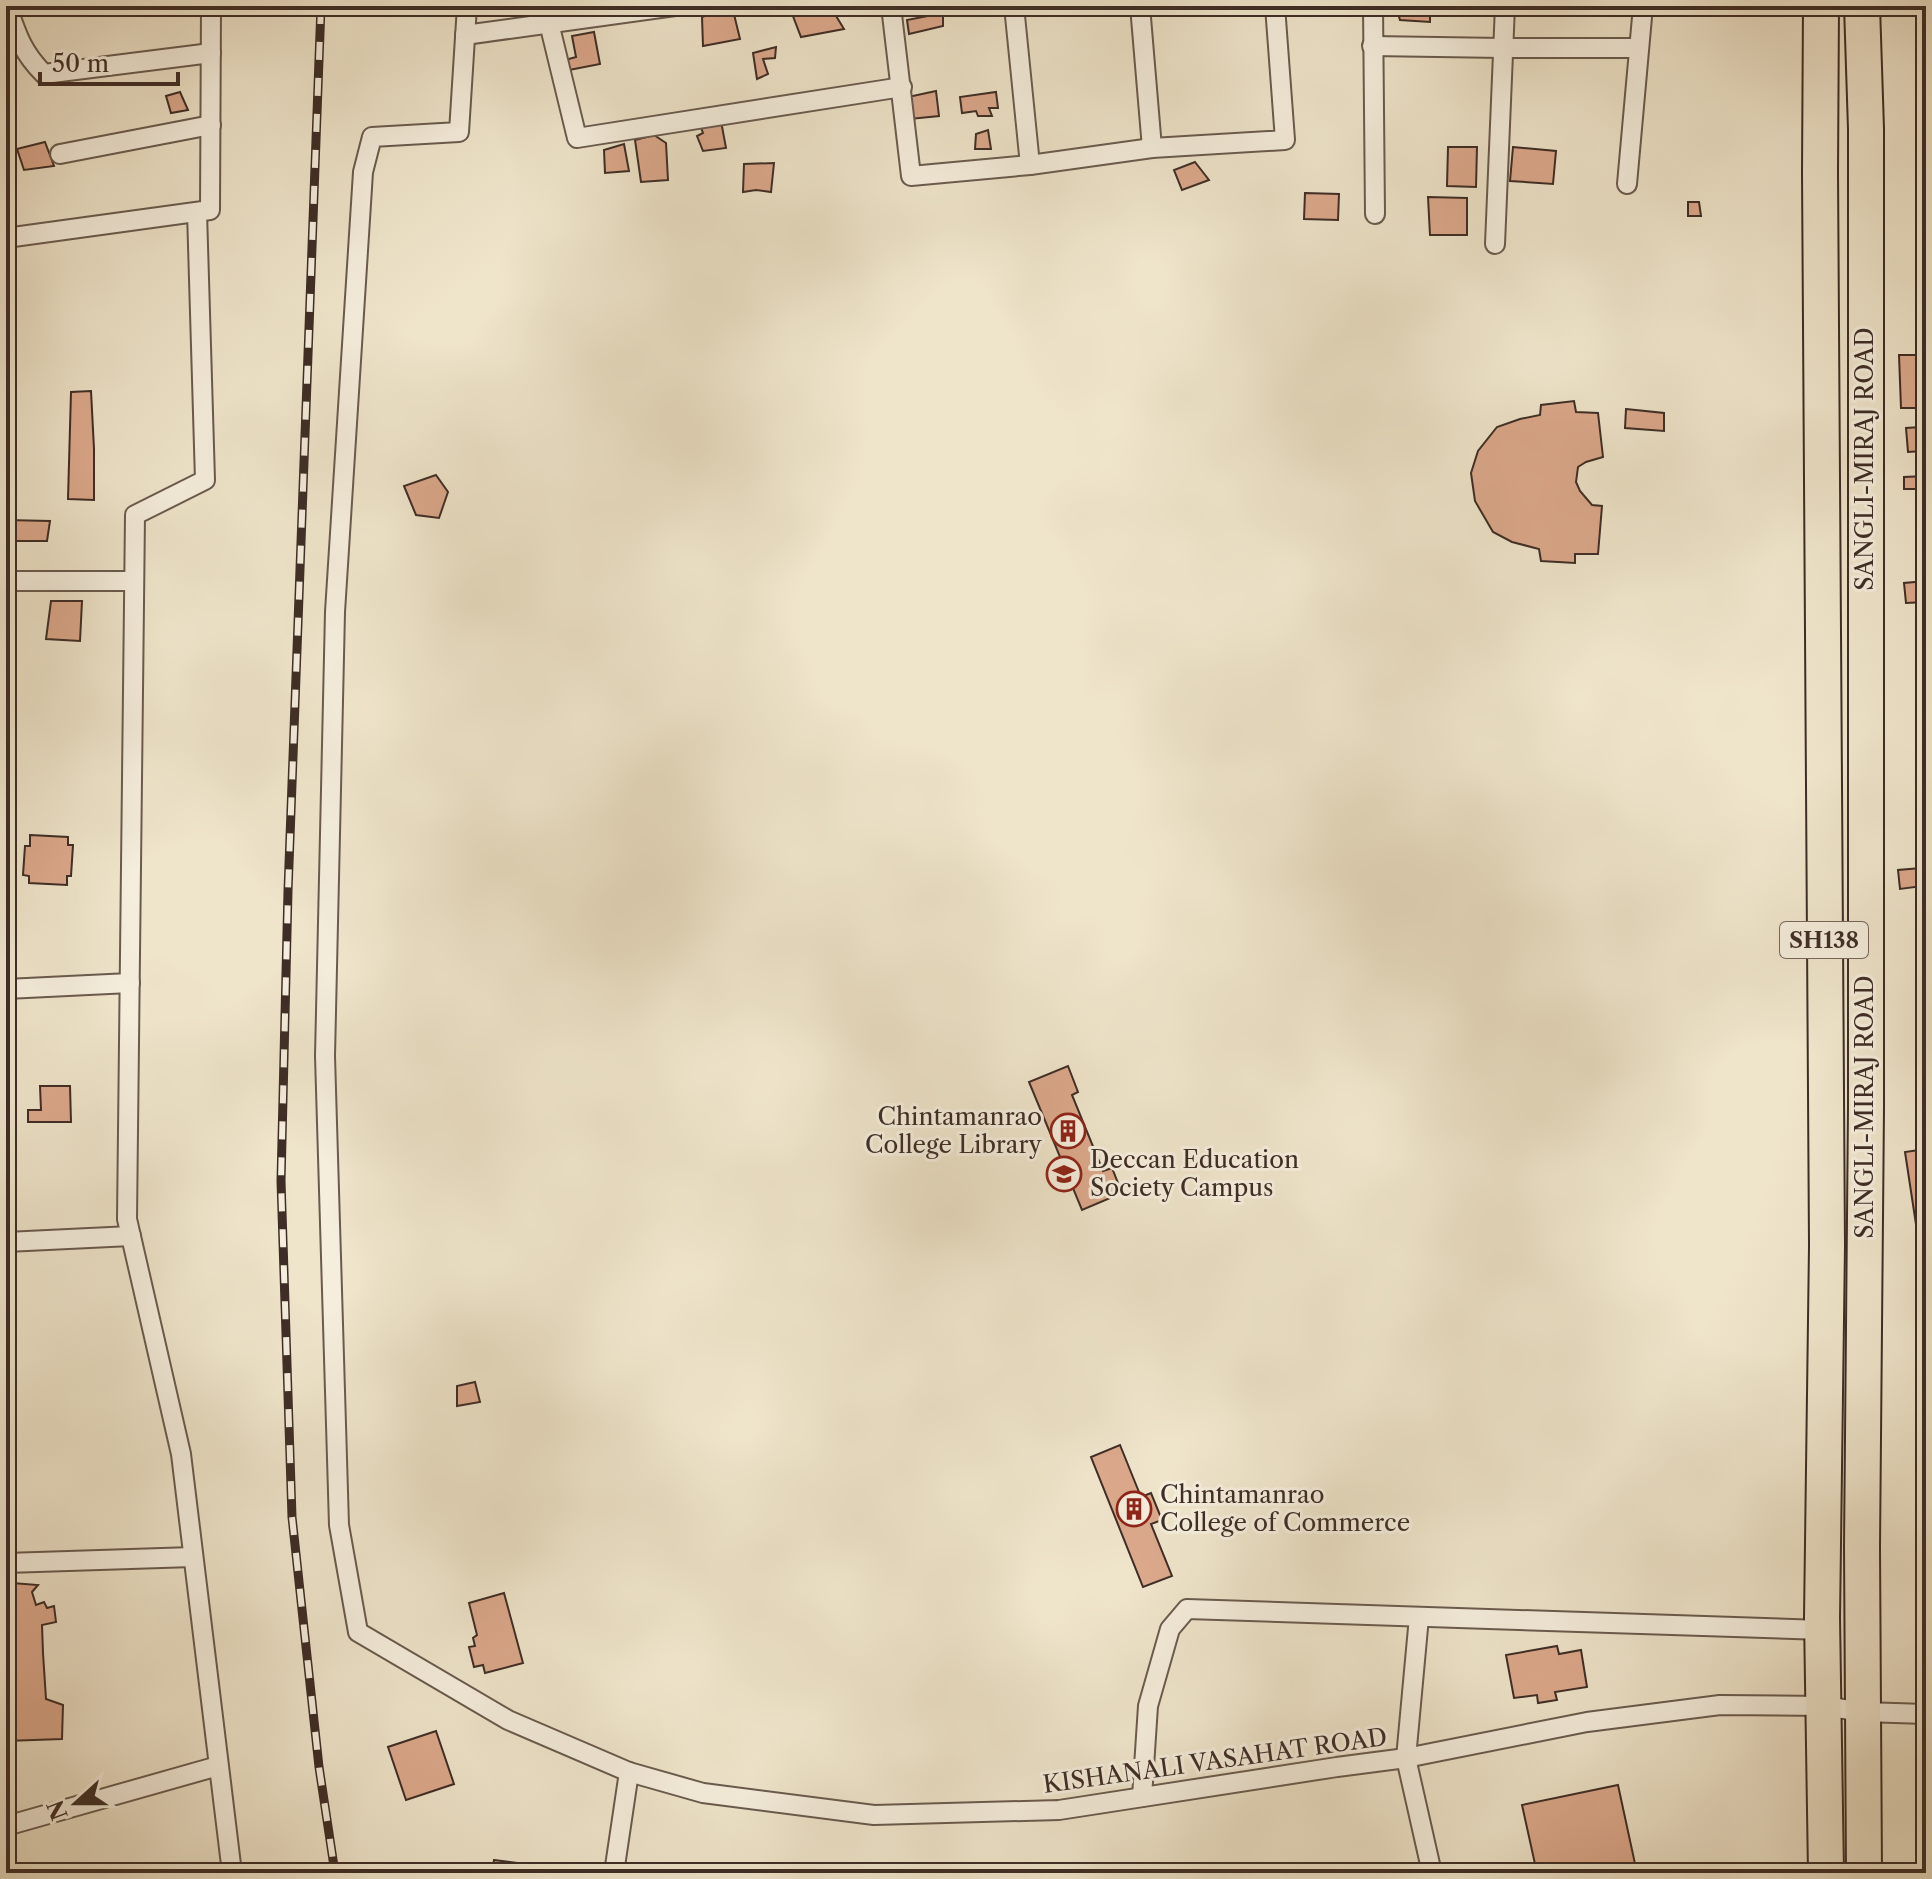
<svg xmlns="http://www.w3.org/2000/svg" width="1932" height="1879" viewBox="0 0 1932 1879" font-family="'Libre Caslon Text',serif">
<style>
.building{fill:#dca98c;stroke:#3e2d26;stroke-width:2}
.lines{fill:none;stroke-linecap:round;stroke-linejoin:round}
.street-casing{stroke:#6a5b4f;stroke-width:22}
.highway-casing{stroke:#3e2d26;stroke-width:38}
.street{stroke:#f5eedd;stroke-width:18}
.highway{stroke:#efe5cb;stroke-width:34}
.rail-casing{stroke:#3e2d26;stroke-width:9}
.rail{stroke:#f5eedd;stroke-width:6;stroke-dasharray:18;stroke-linecap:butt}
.labels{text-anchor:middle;stroke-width:6;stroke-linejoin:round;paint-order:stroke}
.shield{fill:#f5eedd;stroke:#75675d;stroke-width:2}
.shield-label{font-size:22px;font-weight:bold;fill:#3e2d26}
.street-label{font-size:24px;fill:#3e2d26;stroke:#f5eedd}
.poi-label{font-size:24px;fill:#3e2d26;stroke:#f5eedd;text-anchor:start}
</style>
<rect width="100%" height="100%" fill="#efe5cb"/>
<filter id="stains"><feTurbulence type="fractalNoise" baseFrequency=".0025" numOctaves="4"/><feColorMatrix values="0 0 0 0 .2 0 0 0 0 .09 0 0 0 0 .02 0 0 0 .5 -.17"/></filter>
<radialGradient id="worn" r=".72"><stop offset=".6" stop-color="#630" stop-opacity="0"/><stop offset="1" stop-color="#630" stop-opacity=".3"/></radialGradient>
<g class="building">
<polygon points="732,6 740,39 703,46 702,17"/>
<polygon points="801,6 830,6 844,29 801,37 791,11"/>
<polygon points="1396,6 1430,6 1430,22 1400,20"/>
<polygon points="1920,6 1926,6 1926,62"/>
<polygon points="943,13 943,26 909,34 907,20"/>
<polygon points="594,32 600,64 564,71 565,60 576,57 572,36"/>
<polygon points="776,47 775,58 763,59 768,74 757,79 753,53"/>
<polygon points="936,91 939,116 910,119 908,97"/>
<polygon points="180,92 188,110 171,113 166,96"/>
<polygon points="996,92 998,108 989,108 992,116 978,116 976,111 962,113 960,97"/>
<polygon points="721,121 726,148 703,151 697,136 703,133 700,125"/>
<polygon points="988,130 991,149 975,149 976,134"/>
<polygon points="654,135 666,143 668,180 641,182 635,140"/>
<polygon points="45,142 54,166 24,170 17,149"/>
<polygon points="624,144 629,171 605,173 604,150"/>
<polygon points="1448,147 1477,147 1476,187 1447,186"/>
<polygon points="1513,147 1556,151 1553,184 1510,181"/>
<polygon points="1195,162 1209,180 1182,190 1174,170"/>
<polygon points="774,163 771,192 756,190 743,192 744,164"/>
<polygon points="1305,193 1339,194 1338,220 1304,219"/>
<polygon points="1428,197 1467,198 1467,235 1430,235"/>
<polygon points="1688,202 1699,202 1701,216 1688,216"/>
<polygon points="1899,355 1920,355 1922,408 1901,408"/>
<polygon points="91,391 94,449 94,500 68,499 71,392"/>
<polygon points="1574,401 1576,412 1598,413 1603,457 1586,462 1578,467 1576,482 1580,491 1592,505 1602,506 1598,554 1575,554 1575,563 1541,561 1539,549 1512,542 1493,532 1475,501 1471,473 1478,451 1497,427 1520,419 1540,415 1541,405"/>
<polygon points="1626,409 1664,413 1664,431 1625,428"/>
<polygon points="1921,427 1923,451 1908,452 1906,428"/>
<polygon points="436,475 448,492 439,518 416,515 404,486"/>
<polygon points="1926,476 1926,489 1904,489 1904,477"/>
<polygon points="6,520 50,521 47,541 6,541"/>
<polygon points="1926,581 1926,602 1906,603 1904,583"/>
<polygon points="51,601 82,601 80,641 46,639"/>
<rect x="1917" y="720" width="9" height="26"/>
<polygon points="30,835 68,837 68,845 73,845 71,876 67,876 67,885 29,883 29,876 23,875 25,846 30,846"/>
<polygon points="1921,868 1923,886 1900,889 1898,870"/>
<polygon points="1068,1066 1078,1092 1072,1095 1103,1171 1112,1168 1122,1193 1082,1210 1029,1082"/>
<polygon points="40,1086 70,1086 71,1122 28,1122 28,1110 41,1110"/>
<polygon points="1926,1149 1926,1230 1917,1231 1905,1152"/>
<polygon points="475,1382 480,1402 457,1406 457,1386"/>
<polygon points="1120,1445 1141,1497 1151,1493 1162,1520 1151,1524 1172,1576 1143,1587 1091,1457"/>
<polygon points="12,1583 38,1585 32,1592 36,1605 44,1602 47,1608 54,1606 56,1622 42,1625 43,1653 46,1699 63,1705 62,1739 6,1741 6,1683 10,1682 10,1644 6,1643 6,1593"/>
<polygon points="504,1593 523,1663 485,1673 483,1665 474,1667 469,1647 475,1646 473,1638 477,1635 469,1603"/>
<polygon points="1557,1646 1559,1654 1581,1650 1587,1687 1555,1692 1557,1700 1538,1703 1537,1695 1514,1698 1506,1655"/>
<polygon points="436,1731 454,1784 406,1800 388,1747"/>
<polygon points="1618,1785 1637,1873 1537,1873 1522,1805"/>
<polygon points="494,1860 556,1868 555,1873 492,1873"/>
</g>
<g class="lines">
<g class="street-casing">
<g id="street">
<path d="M7 6C17 35 22 52 44 74L211 53"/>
<polyline points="467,6 459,132 372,137 363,172 335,612 325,1056 339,1525 358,1632 508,1720 629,1772 703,1793 874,1815 1059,1810 1337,1767 1406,1758 1587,1722 1720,1705 1824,1706 1863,1712 1926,1714"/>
<polyline points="891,6 911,176 1030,165 1152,148 1285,140 1275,6"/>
<polyline points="1014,6 1030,165"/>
<polyline points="1140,6 1152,148"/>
<polyline points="1373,6 1375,214"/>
<polyline points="549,23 577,138 902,87"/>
<polyline points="465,35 675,6"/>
<polyline points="1372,46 1503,48 1639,48"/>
<polyline points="60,154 211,125"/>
<polyline points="1627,184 1643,6"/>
<polyline points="197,212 205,480 135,515 127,1219 181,1454 232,1873"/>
<polyline points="6,238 210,210 211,6"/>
<polyline points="1495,244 1505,6"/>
<polyline points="6,581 134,581"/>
<polyline points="6,989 130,983"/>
<polyline points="6,1242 131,1236"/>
<polyline points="6,1563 193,1557"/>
<polyline points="1419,1617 1406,1758 1432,1873"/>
<polyline points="1142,1797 1148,1706 1170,1629 1187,1609 1823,1630"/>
<polyline points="6,1826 218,1766"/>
<polyline points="614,1873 629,1772"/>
</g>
</g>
<g class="highway-casing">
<g id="highway">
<polyline points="1821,6 1820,172 1827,1246 1822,1618 1826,1873"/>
<polyline points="1862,6 1866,129 1866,1107 1862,1547 1864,1873"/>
</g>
</g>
<use href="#street" class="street"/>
<use href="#highway" class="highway"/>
<g class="rail-casing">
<polyline id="rail" points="321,6 288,891 281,1181 292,1517 319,1767 335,1873"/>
</g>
<use href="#rail" class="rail"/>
</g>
<defs>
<g id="building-ring" transform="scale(1.8)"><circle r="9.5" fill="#f5eedd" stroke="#8f2418" stroke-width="1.5"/><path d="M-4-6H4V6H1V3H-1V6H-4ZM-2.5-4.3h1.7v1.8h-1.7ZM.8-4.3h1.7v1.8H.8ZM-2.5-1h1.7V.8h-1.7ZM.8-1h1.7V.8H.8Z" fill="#8f2418"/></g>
<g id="university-ring" transform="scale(1.8)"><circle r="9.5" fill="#f5eedd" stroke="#8f2418" stroke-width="1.5"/><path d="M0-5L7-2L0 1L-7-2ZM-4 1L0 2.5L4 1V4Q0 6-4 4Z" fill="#8f2418"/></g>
</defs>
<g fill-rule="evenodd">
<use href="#building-ring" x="1068" y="1131"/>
<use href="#university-ring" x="1064" y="1174"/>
<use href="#building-ring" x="1134" y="1509"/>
</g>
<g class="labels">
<rect class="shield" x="1780" y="922" width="88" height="36" rx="6"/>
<g class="shield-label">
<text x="1824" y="948">SH138</text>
</g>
<g class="street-label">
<text transform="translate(1865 459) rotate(-90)" y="8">SANGLI-MIRAJ ROAD</text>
<text transform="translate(1865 1107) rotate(-90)" y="8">SANGLI-MIRAJ ROAD</text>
<text transform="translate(1215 1761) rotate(-8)" y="8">KISHANALI VASAHAT ROAD</text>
</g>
<g class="poi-label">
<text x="1042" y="1125" text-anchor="end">Chintamanrao<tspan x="1042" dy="28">College Library</tspan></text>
<text x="1090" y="1168">Deccan Education<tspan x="1090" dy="28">Society Campus</tspan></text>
<text x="1160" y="1503">Chintamanrao<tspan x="1160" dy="28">College of Commerce</tspan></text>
</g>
</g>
<rect width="1932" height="1879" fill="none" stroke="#efe5cb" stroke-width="32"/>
<rect x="8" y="8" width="1916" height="1863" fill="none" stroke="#3e2d26" stroke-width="4"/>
<rect x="16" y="16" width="1900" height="1847" fill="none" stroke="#3e2d26" stroke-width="2"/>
<g transform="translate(76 1803) rotate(249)" stroke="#f5eedd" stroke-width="6" paint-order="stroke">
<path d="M0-6L14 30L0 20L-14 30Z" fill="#3e2d26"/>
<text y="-12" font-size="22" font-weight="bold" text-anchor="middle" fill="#3e2d26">N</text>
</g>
<path d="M40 72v12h138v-12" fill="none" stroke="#3e2d26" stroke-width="4"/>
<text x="52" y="72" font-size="24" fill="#3e2d26" stroke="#f5eedd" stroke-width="6" paint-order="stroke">50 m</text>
<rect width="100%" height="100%" filter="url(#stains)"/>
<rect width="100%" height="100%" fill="url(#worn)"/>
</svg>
